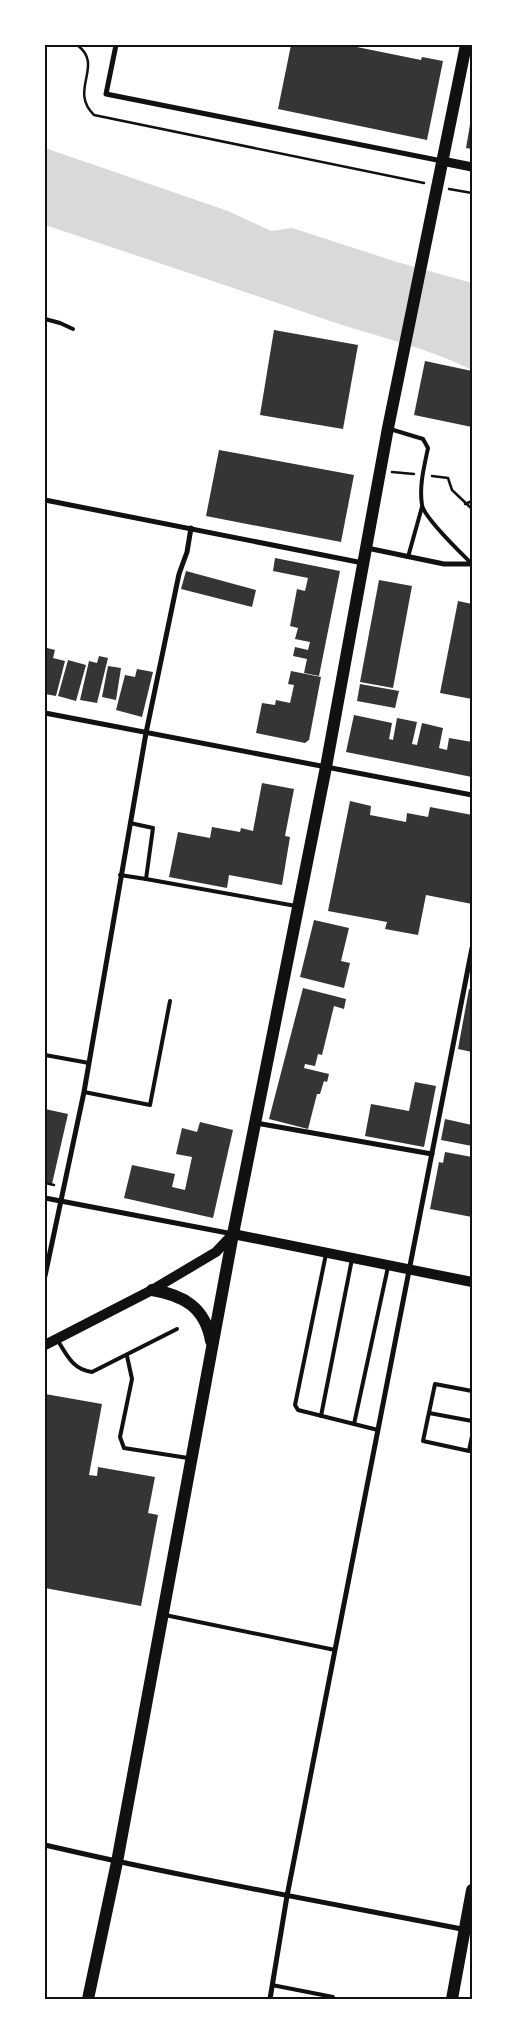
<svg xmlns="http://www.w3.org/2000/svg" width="517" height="2044" viewBox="0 0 517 2044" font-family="'Golos Text',sans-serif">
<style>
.water{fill:#d9d9d9}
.building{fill:#353535}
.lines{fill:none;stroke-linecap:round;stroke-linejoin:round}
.path{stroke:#111;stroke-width:2.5}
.service{stroke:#111;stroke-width:4}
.minor{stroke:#111;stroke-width:5}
.tertiary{stroke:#111;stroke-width:9}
.secondary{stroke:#111;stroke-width:10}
.primary{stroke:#111;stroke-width:12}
.neatline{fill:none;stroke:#111;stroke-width:2}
</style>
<rect width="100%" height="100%" fill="#fff"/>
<path class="water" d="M45 148 228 211 271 231 292 228 397 262 472 283V370C428 348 379 337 333 322 237 289 141 257 45 225Z"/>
<g class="building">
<polygon points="291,45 347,45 421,60 422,57 443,61 427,140 278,109"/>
<polygon points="471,119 472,119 472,149 466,148"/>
<polygon points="274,330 358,345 343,429 260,415"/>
<polygon points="425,361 472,371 472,427 414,415"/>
<polygon points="219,450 354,475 341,542 206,516"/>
<polygon points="275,558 340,571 319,676 304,673 307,659 293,656 295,647 308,650 310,642 295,639 298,628 290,626 297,589 305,591 308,578 273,571"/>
<polygon points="186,571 256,590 252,607 181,589"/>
<polygon points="379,580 412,586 393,688 360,682"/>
<polygon points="458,601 472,604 472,699 440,693"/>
<polygon points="47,648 55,650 53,658 65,661 56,696 45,694"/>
<polygon points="99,656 108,658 97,703 80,700 89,661 97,663"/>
<polygon points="68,660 86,665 76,701 58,696"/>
<polygon points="108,666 121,668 116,700 102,697"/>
<polygon points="137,669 153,672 142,717 116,710 125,675 135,677"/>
<polygon points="291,671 321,677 309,740 305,743 256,733 262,703 275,705 276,700 290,703 294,685 288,684"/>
<polygon points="360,684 399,691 395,708 357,701"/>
<polygon points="354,715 392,723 389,739 393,740 397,718 417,722 412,744 417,745 422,723 443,728 439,748 447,750 449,738 472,742 472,777 346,752"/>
<polygon points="262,783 294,789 285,836 290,837 282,885 229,875 227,888 169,877 178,832 210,838 212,827 240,832 241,828 253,831"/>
<polygon points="350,801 371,806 370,815 406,822 407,813 428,817 430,807 472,815 472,904 426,895 418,935 385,929 387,922 328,911"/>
<polygon points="314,920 349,928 341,961 350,963 344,988 300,977"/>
<polygon points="303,988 346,999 344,1009 334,1006 322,1055 318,1054 315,1066 305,1064 304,1068 329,1074 327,1082 324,1081 320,1094 317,1094 308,1129 269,1119"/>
<polygon points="469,989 472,990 472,1052 458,1049"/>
<polygon points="415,1082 436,1086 424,1147 365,1136 371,1104 409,1111"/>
<polygon points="45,1109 68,1114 52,1184 45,1182"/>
<polygon points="445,1119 472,1125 472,1146 441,1140"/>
<polygon points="200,1122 233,1130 213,1218 124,1198 132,1165 175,1174 172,1187 185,1190 192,1157 176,1154 182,1128 197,1132"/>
<polygon points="445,1152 472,1157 472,1217 430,1209 439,1162 443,1163"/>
<polygon points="45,1394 102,1404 89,1475 97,1476 98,1467 155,1477 148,1513 158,1515 141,1606 45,1588"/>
</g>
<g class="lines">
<g class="path">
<path d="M77 45C105 65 68 90 94 115L424 183"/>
<polyline points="449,189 472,193"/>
<polyline points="392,472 414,474"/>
<polyline points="432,476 448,478 452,490 472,509"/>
<polyline points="465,504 472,501"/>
<polyline points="45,1183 54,1185"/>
</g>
<g class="service">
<polyline points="45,319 60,323 73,329"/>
<path d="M390 429 423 439 428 448C424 467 419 486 422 505 424 518 461 553 472 564"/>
<polyline points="408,557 422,507"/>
<polyline points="130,823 153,828 146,879 296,906"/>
<polyline points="120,875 146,879"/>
<polyline points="45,1055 89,1063"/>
<polyline points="84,1092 150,1105 170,1001"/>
<polyline points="326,1254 295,1405 298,1410 378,1430"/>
<path d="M58 1341C67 1355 73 1370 92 1372L177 1329"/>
<polyline points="127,1356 132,1379 120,1437 124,1448 188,1458"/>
<polyline points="472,1391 435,1384 423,1441 469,1451 472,1436"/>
<polyline points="429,1413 472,1421"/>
<polyline points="321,1416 352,1259"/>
<polyline points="354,1424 388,1267"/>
<polyline points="165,1615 335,1650"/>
<polyline points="272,1985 333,1997 333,1999"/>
</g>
<g class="minor">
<polyline points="116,45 106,94 442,161"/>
<polyline points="45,500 363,563"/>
<polyline points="367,548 444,564 472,564"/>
<polyline points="45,713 472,795"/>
<polyline points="256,1123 432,1154"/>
<polyline points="45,1198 233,1234"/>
<polyline points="45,1276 84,1092 146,733 179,574 187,552 191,528"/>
<path d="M45 1845C186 1878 330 1903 472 1931"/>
<polyline points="270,1999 287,1896 472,948"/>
</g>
<polyline class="tertiary" points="442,161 472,167"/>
<polyline class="secondary" points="45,1345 152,1290 216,1252 233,1234 472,1282"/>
<g class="primary">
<path d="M152 1290C183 1295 205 1307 211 1341"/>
<polyline points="88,1999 117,1862 233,1234 326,767 388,428 466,45"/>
<polyline points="452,1999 472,1890"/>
</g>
</g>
<rect width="517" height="2044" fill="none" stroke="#ffffff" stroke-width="92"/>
<rect x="46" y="46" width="425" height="1952" class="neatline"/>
</svg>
